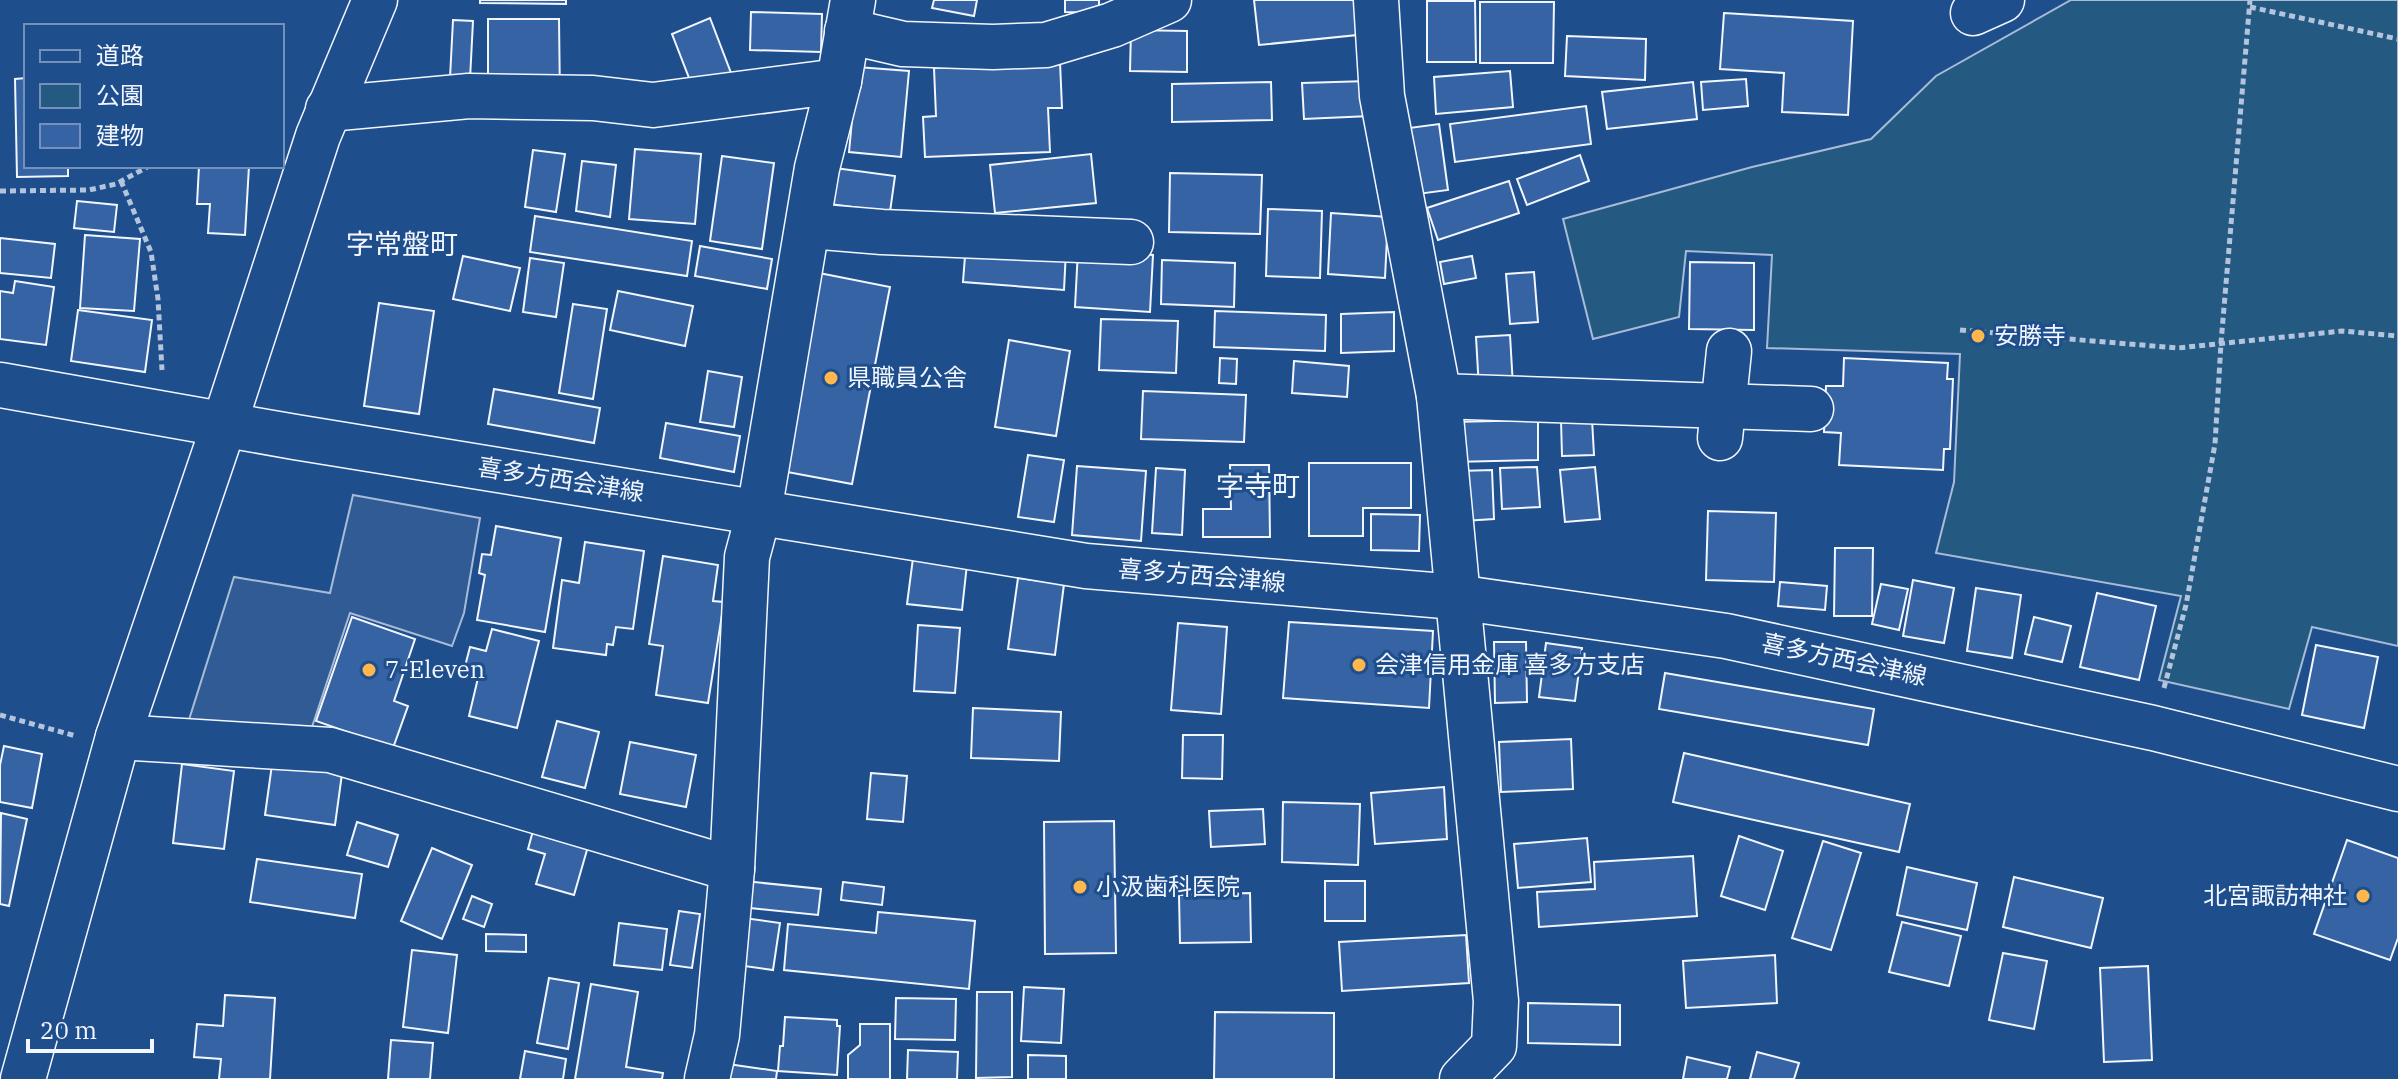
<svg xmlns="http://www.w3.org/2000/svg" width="2398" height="1079" viewBox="0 0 2398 1079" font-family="'IBM Plex Serif','Noto Sans JP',serif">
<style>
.green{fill:#245a82;stroke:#a8bbd7;stroke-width:2}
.parking{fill:#305b95;stroke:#a8bbd7;stroke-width:2}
.building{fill:#3563a3;stroke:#f2f6ff;stroke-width:2}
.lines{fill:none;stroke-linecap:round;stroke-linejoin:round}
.minor-casing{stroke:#f2f6ff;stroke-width:47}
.major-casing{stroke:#f2f6ff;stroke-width:47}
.path{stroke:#b3c4dc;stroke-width:5;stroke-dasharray:6 4;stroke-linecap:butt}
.minor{stroke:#1f4e8c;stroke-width:44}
.major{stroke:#1f4e8c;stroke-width:44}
.poi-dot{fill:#ffb74d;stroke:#1f4e8c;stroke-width:3}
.labels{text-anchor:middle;stroke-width:6;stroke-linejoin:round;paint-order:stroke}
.poi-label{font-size:24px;fill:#f2f6ff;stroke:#1f4e8c;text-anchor:start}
.street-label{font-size:24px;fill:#f2f6ff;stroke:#1f4e8c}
.quarter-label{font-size:28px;fill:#f2f6ff;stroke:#1f4e8c}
</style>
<rect width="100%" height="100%" fill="#1f4e8c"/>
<polygon class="green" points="2071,0 2398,0 2398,646 2312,627 2289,709 2159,680 2181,596 1936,553 1954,482 1960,354 1767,348 1772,255 1686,251 1679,317 1593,339 1563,219 1752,167 1871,139 1936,76"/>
<polygon class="parking" points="353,495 480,518 464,613 452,646 350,613 309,736 188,723 234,577 330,593"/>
<g class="building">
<polygon points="480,0 566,0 566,4 480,3"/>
<polygon points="934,0 977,0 974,16 932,8"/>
<polygon points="1065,0 1099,0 1099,13 1065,12"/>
<polygon points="1254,0 1363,0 1367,34 1259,45"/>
<polygon points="1427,1 1475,1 1476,62 1427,62"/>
<polygon points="1480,2 1554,2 1553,63 1480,63"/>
<polygon points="751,12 822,14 821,52 750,50"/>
<polygon points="1724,13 1853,21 1848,115 1782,112 1784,73 1720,69"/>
<polygon points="710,18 736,86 698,101 672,34"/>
<polygon points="488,19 559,19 560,100 488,100"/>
<polygon points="453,20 473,21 470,79 450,78"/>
<polygon points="1131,30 1187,31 1187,72 1130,71"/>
<polygon points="1567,36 1646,39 1645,80 1565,76"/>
<polygon points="1060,62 1062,108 1048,108 1050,152 925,157 923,117 936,116 934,68"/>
<polygon points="857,67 909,71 901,157 849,152"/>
<polygon points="1510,71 1513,107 1436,114 1434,77"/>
<polygon points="26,78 26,166 68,166 68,176 17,177 15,79"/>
<polygon points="1746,79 1748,106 1703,110 1701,82"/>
<polygon points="1368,81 1370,116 1304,119 1302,83"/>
<polygon points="1271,82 1272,120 1172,122 1172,84"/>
<polygon points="1693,82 1697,119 1607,129 1602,92"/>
<polygon points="1586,106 1591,144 1455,162 1450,124"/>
<polygon points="1439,124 1448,190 1418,194 1409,128"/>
<polygon points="635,149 701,154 695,224 629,219"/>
<polygon points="533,150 565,154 556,212 525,207"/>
<polygon points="1091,154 1096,203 995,213 990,165"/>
<polygon points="1580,155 1589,181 1527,205 1517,179"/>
<polygon points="722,156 774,163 762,249 710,241"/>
<polygon points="582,161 616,165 610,217 576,211"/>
<polygon points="199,166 249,166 245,235 208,233 210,204 197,204"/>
<polygon points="835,168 895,176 890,212 830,204"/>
<polygon points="1170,173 1262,175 1260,234 1169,232"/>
<polygon points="1509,181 1519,213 1438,240 1427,208"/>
<polygon points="77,201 117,205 114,232 74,228"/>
<polygon points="1268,209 1322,211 1320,278 1266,276"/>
<polygon points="1331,213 1388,217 1385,278 1328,274"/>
<polygon points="535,216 692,241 687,276 530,252"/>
<polygon points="85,235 140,239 134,311 80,308"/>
<polygon points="0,238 55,244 51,278 0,273"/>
<polygon points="966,243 1066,250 1064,290 963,282"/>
<polygon points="700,246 772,259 767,289 695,276"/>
<polygon points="1078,250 1153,255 1150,312 1075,307"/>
<polygon points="463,256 520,268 510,311 453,299"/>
<polygon points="1472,256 1476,278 1444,284 1440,262"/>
<polygon points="530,258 564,263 556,317 523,312"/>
<polygon points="1162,260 1235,263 1234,307 1161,304"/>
<polygon points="1690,262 1754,263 1754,330 1689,329"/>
<polygon points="809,271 890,287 852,484 771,469"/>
<polygon points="1534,272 1538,322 1510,324 1506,274"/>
<polygon points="15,281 54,287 46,345 0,339 0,291 13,293"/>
<polygon points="618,291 693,306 685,346 610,330"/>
<polygon points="379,303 434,311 419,414 364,406"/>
<polygon points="573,304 607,309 593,399 559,393"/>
<polygon points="78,310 152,320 145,372 71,361"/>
<polygon points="1215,311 1326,315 1325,351 1214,347"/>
<polygon points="1394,312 1394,351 1341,353 1341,314"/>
<polygon points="1101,319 1178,321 1176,373 1099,370"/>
<polygon points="1510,335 1513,386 1479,389 1476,337"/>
<polygon points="1009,340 1070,351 1056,436 995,427"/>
<polygon points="1220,358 1237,359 1236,384 1219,383"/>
<polygon points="1844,358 1948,363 1947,379 1953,379 1950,449 1944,449 1943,470 1839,465 1841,433 1824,432 1826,386 1843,386"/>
<polygon points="1294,361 1349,366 1347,397 1292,393"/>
<polygon points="708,371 742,377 734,427 700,422"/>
<polygon points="494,389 600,408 594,443 488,424"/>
<polygon points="1143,391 1246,395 1244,442 1141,439"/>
<polygon points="1592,419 1594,455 1562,456 1561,420"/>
<polygon points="1538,420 1538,460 1453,462 1452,422"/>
<polygon points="666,423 740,436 734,472 660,458"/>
<polygon points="1028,455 1064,460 1054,522 1018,517"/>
<polygon points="1309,463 1411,463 1411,508 1363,508 1363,536 1309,536"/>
<polygon points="1230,465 1269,465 1270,537 1203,537 1203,509 1231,509"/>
<polygon points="1077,466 1146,471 1141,541 1072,535"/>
<polygon points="1537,467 1540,507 1502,509 1500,468"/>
<polygon points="1595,467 1600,519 1565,522 1560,470"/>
<polygon points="1156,468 1185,470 1182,535 1152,533"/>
<polygon points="1492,470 1494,519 1463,521 1460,471"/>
<polygon points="1708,511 1776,513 1774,582 1706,580"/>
<polygon points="1371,514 1420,515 1419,551 1371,550"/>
<polygon points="496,526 561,538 545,632 477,620 485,575 479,573 482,554 491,555"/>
<polygon points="585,542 644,551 633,629 616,627 613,645 607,644 606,655 553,648 562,580 579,583"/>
<polygon points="1835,548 1873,548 1872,616 1834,616"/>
<polygon points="663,556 718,565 713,601 724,602 708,703 656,695 663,646 649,644"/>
<polygon points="913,558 967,564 962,610 907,604"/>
<polygon points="1018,578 1064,584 1055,655 1008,649"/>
<polygon points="1913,580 1954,588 1944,643 1903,636"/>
<polygon points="1780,582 1827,586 1825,610 1778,606"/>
<polygon points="1881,584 1908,589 1899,630 1872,624"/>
<polygon points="1976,588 2021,595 2012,658 1967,651"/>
<polygon points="2097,593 2156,606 2139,680 2080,667"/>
<polygon points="352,617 415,639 394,701 408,706 393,748 316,721"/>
<polygon points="2034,617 2071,626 2062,662 2025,654"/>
<polygon points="1289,622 1433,631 1429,708 1283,698"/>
<polygon points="1178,623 1227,627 1221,714 1171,710"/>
<polygon points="918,625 960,628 955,693 914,691"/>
<polygon points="492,629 539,641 517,728 469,716 478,678 463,674 470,647 486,651"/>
<polygon points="1494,642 1526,642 1527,702 1495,703"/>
<polygon points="1546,643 1582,648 1575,701 1539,697"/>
<polygon points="2316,645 2378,657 2364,728 2302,715"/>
<polygon points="1665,673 1874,709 1868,745 1659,709"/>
<polygon points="973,708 1061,712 1059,761 971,758"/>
<polygon points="557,721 599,732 585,788 542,777"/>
<polygon points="1183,735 1223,735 1222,779 1182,778"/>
<polygon points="1571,739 1573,789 1501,792 1499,742"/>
<polygon points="630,742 696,755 686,807 620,794"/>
<polygon points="4,746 42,754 32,808 0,802 0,765"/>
<polygon points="274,750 344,759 335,825 265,815"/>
<polygon points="1684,753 1910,804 1899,852 1673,802"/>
<polygon points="182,764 234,771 224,849 173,843"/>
<polygon points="871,773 907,776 903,822 867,819"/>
<polygon points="1444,787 1447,839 1375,844 1371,793"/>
<polygon points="1283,802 1360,804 1358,865 1282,862"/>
<polygon points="1263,809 1265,844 1211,847 1209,811"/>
<polygon points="1,813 27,819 9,906 0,904"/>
<polygon points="1114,821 1116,953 1045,954 1044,822"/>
<polygon points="357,822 398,835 388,867 347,855"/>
<polygon points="534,827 589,843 574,895 536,884 545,854 528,849"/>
<polygon points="1739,836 1783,851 1765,910 1721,896"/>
<polygon points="1587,838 1591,882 1518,888 1514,844"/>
<polygon points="2347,840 2398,858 2398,938 2390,960 2314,934"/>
<polygon points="1823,841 1861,853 1831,950 1792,938"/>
<polygon points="432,848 472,865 442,939 401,921"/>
<polygon points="1693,856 1697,916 1539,927 1537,892 1595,889 1594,862"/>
<polygon points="257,859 362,874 355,918 250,902"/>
<polygon points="1907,867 1977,883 1967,930 1897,915"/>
<polygon points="2014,877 2103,898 2091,948 2003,927"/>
<polygon points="744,881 821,889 818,915 741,907"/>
<rect x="1325" y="881" width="40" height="40"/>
<polygon points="843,882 884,887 882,905 841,900"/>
<polygon points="1250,893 1251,942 1180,943 1179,895"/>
<polygon points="472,896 492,904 484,927 463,919"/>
<polygon points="679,911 700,914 692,968 670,965"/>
<polygon points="878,912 975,921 969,989 784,970 788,924 876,933"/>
<polygon points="744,918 780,923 773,970 737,965"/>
<polygon points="1902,922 1961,936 1949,986 1889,972"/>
<polygon points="619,923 667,929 662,970 614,965"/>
<polygon points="486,934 526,935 526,952 486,951"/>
<polygon points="1466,935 1469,983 1342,991 1339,942"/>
<polygon points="412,950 457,955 448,1033 403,1027"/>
<polygon points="2003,953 2047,961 2034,1029 1989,1020"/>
<polygon points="1775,955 1777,1003 1686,1008 1683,961"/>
<polygon points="2148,966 2152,1060 2104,1062 2100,968"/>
<polygon points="549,978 579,983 568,1049 537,1043"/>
<polygon points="591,984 638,992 626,1067 663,1073 662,1079 575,1079"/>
<polygon points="1024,987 1064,989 1061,1043 1021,1041"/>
<polygon points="977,992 1012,992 1012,1077 976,1078"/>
<polygon points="225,995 275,998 270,1079 219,1079 221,1059 194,1057 197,1024 223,1026"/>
<polygon points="896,998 956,999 955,1040 895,1039"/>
<polygon points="1528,1003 1620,1005 1620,1045 1528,1043"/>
<polygon points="1215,1012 1334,1013 1334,1079 1214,1079"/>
<polygon points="785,1017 837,1020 837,1026 840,1026 837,1075 778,1071 780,1046 783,1046"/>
<polygon points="860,1024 890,1024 890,1079 848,1079 848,1055 860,1045"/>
<polygon points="391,1040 433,1043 430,1079 388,1079"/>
<polygon points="908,1050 958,1052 957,1079 907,1079"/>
<polygon points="525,1051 566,1059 563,1079 520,1079"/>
<polygon points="1757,1052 1799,1063 1794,1079 1750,1079"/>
<polygon points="1028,1055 1066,1056 1066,1079 1028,1079"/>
<polygon points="1687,1057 1730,1067 1727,1079 1683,1079"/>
<polygon points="728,1064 777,1071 776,1079 727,1079"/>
</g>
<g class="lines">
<g class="minor-casing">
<g id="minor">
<polyline points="1376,0 1382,96 1439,396 1496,1001 1494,1046 1462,1079"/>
<polyline points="1973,13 2002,0"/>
<polyline points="847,31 903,44 993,47 1046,45 1112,25 1169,0"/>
<polyline points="328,109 469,96 593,98 653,105 839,81"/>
<polyline points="810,226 882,232 1131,242"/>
<polyline points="1439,396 1811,409"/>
<polyline points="1720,438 1729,351"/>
<polyline points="118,737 330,750 732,869"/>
<polyline points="23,1079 118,737 224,425 318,136 375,0"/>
<polyline points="707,1079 717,1035 732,869 747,557 759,512 817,168 839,81 853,0"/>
</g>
</g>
<g class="major-casing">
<polyline id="major" points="0,385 295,437 1086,566 1456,597 1726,636 2153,728 2398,789"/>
</g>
<g class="path">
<polyline points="2250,7 2398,39"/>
<polyline points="121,181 151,252 158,299 162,370"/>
<polyline points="0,191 89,190 116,184 149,166"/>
<polyline points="1960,330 2178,348 2342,331 2398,336"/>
<polyline points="2164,688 2186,605 2215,444 2221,343 2250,0"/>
<polyline points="0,715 76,736"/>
</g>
<use href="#minor" class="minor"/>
<use href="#major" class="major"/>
</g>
<g class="poi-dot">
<circle cx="1978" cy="336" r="8"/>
<circle cx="831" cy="378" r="8"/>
<circle cx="1359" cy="665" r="8"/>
<circle cx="369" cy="670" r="8"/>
<circle cx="1080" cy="887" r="8"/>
<circle cx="2363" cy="896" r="8"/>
</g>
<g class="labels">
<g class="poi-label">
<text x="1994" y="344">安勝寺</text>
<text x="847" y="386">県職員公舎</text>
<text x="1375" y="673">会津信用金庫 喜多方支店</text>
<text x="385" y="678">7-Eleven</text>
<text x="1096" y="895">小汲歯科医院</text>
<text x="2347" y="904" text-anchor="end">北宮諏訪神社</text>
</g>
<g class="street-label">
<text transform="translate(561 480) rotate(9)" y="8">喜多方西会津線</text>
<text transform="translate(1202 576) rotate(5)" y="8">喜多方西会津線</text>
<text transform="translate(1844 660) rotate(12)" y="8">喜多方西会津線</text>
</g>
<g class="quarter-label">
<text x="402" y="254">字常盤町</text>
<text x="1258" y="496">字寺町</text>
</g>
</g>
<rect x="24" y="24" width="260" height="144" fill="#1f4e8c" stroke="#7391ba" stroke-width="2"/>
<rect x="40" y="50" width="40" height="12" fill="#1f4e8c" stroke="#7391ba" stroke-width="2"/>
<text x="96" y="64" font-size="24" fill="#f2f6ff">道路</text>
<rect x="40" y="84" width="40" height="24" fill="#245a82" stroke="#7391ba" stroke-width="2"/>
<text x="96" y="104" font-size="24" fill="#f2f6ff">公園</text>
<rect x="40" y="124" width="40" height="24" fill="#3563a3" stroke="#7391ba" stroke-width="2"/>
<text x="96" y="144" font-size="24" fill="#f2f6ff">建物</text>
<path d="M28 1039v12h124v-12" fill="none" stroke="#f2f6ff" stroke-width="4"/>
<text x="40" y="1039" font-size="24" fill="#f2f6ff" stroke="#1f4e8c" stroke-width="6" paint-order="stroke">20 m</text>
</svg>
